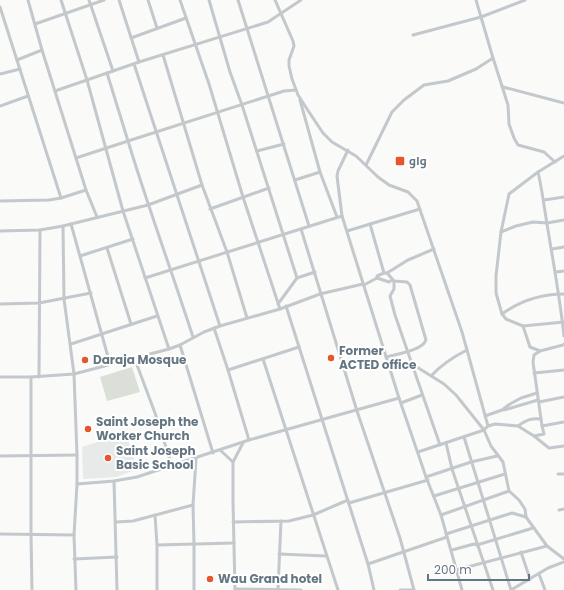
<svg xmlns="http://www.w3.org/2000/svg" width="564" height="590" viewBox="0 0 564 590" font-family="Poppins,Cairo,sans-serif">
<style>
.built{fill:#e8e9e9}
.green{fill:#dadfd7}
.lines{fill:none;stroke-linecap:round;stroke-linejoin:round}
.street{stroke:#c3c8cc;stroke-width:3}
.poi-dot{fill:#e4572e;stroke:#fff;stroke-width:1.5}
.labels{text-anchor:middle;stroke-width:4;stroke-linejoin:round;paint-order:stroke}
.poi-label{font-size:12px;font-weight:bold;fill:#657683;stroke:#fff;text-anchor:start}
</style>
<rect width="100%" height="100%" fill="#fafaf8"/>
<polygon class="built" points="126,433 137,469 117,477 83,479 82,447"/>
<polygon class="green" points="132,367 140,392 107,401 100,377"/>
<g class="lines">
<g class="street">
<polyline points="28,0 42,50 86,190 97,217"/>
<polyline points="61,0 87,80 123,211 169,349"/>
<polyline points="89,0 113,71"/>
<polyline points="119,0 139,62"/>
<polyline points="148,0 157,28"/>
<polyline points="180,0 209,84 243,197 280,309"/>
<polyline points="209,0 230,72 242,105 297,278 315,272"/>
<polyline points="238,0 309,226"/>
<polyline points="275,0 293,41 294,46 289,60 289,66 292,79 298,95 307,109 323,133 332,142 356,156 378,177 389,185 408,192 417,201 462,332 488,426 484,430 418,452"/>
<polyline points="476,0 493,58 508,105 509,124 514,138 518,145 544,152 555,162"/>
<polyline points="0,7 61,198"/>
<polyline points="35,24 104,0"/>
<polyline points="413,35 481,17 525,0"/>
<polyline points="131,38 186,18"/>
<polyline points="163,55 202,185 227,252 247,318"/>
<polyline points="17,60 42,50"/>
<polyline points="134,64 220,326"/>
<polyline points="0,74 20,69"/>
<polyline points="503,87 564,103"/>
<polyline points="55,91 139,62 268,22 301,0"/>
<polyline points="300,100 320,172"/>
<polyline points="0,106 28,96"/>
<polyline points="348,150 338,171 337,176 342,216 399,398 426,477 441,515 462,590"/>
<polyline points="257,151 284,144"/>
<polyline points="564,156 538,172 509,194 501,232 496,276 496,293 502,314 506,319 523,326 564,322"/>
<polyline points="76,158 128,141 107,73"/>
<polyline points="366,165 392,112 404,100 424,85 448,81 476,69 493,58"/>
<path d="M538 172C542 189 544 206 547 224 553 261 560 298 564 336"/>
<polyline points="295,180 320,172 337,217"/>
<polyline points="544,200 564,197"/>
<polyline points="0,201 49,200 61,198 86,190"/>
<polyline points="210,209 269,188"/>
<polyline points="71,224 110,364"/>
<polyline points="370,224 384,273"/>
<polyline points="63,226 64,299 74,374 77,455 77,484 74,535 76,590"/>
<polyline points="301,229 357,411 400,538 414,590"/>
<polyline points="0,231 40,230 63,226 148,205 202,185"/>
<polyline points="347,231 420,209"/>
<polyline points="501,232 516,226 533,222 547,223 564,220"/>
<polyline points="107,248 131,324"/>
<polyline points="552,249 564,247"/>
<polyline points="80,256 133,239"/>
<polyline points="556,272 564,271"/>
<polyline points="145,278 342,216"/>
<polyline points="377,278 389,282 392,280"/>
<polyline points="394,281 394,289 390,296 395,315 440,445"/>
<polyline points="364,285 377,278 377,276 384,273 387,273 408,260 434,249"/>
<polyline points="0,304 39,303 91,293"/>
<polyline points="278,304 297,278"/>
<polyline points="286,306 368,564 374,590"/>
<path d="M502 314C520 301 541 294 564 294"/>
<polyline points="523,326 530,347 540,351 534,355 533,362 542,426"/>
<polyline points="214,328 228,370 249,440"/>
<path d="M193 337C172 272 148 207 128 141L284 91 296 90"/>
<polyline points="71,344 157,316"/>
<polyline points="180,345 213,453"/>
<polyline points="540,351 563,345 564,344"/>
<polyline points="134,357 155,413 172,466"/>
<path d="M386 357C396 354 422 351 426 340L410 285 407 282 394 281 387 273"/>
<polyline points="263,359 338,590"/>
<polyline points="412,364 444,384 456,395 484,430 491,446 503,462 509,491 519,500 525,509 526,517 547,546 564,559"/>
<polyline points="228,370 299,347"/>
<polyline points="534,373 564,370"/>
<path d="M431 376C442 364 453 357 467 350"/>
<polyline points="0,377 31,377 74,374 169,349 180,345 204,332 220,326 280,309 320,294 363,284"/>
<polyline points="31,377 31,534 32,590"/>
<polyline points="39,377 40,230"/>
<polyline points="539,402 564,397"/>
<polyline points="401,403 422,395"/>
<polyline points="504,410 538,400"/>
<polyline points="485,416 502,410 510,404 521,398 537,393"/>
<polyline points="488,426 495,424 518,426 534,436 544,434 542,426 564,422"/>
<path d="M518 426C526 420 531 418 541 419"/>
<polyline points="534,436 549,448 564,446"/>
<polyline points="464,437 511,590"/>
<polyline points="446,443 452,469 493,590"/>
<polyline points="220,450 233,462"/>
<polyline points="0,456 77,455"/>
<polyline points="558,474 564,474"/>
<polyline points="426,477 471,462 497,456"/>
<polyline points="114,481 117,590"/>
<polyline points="77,484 114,481 137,477 249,440 399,398"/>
<polyline points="434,496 505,474"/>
<polyline points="349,503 428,480"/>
<polyline points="559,510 564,509"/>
<polyline points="155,515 157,545 157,590"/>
<polyline points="441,515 509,491"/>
<polyline points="116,522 133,521 193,505"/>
<polyline points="233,522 289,521 313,515 348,500"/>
<polyline points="0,534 74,535"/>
<polyline points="446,534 512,513 526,517"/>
<polyline points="157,545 234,543"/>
<polyline points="452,550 474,544 477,545 533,528"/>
<polyline points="521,552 530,579"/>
<polyline points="279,554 326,556"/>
<polyline points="74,559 117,557"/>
<polyline points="368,564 447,537"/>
<polyline points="456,570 547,546"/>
<polyline points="539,574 545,590"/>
<polyline points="235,589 301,590"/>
<polyline points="278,589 281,521"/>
<polyline points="194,590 194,544 193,505 196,459"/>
<polyline points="235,590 233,501 233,462 243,443"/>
<polyline points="400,590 414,590"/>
<polyline points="511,590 548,568 564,562"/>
</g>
</g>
<g class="poi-dot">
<rect x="395" y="156" width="10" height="10" rx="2"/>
<circle cx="331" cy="358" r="4"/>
<circle cx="85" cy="360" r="4"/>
<circle cx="88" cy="429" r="4"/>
<circle cx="108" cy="458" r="4"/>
<circle cx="210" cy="579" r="4"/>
</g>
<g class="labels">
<g class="poi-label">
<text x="409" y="165">واو</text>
<text x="339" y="355">Former<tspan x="339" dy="14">ACTED office</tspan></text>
<text x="93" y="364">Daraja Mosque</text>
<text x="96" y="426">Saint Joseph the<tspan x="96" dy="14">Worker Church</tspan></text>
<text x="116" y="455">Saint Joseph<tspan x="116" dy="14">Basic School</tspan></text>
<text x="218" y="583">Wau Grand hotel</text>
</g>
</g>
<path d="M428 574v6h101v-6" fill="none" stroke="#657683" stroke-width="2"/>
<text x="434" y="574" font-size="12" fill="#657683" stroke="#ffffff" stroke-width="3" paint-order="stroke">200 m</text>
</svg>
